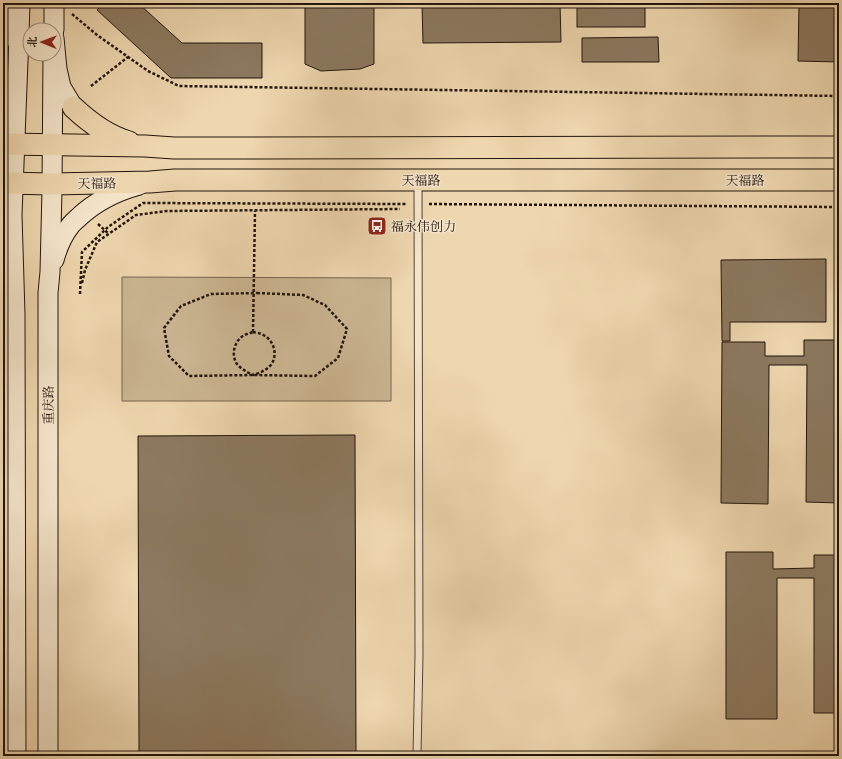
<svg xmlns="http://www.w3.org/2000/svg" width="842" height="759" viewBox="0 0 842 759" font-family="'IM FELL Double Pica','Noto Serif SC',serif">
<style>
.green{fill:#cbb592;stroke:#76644f}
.building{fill:#8c7960;stroke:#21140c}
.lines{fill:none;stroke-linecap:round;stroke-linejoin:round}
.service-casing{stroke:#544434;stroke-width:9}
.secondary-casing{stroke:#21140c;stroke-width:21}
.primary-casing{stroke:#21140c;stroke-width:23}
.path{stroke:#21140c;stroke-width:2.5;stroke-dasharray:3 2;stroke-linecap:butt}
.service{stroke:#f4e4ca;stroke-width:7}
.secondary{stroke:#f4e4ca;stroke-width:19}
.primary{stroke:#eed6ae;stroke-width:21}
.labels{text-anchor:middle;stroke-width:3;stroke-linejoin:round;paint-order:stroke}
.street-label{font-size:13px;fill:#21140c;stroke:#f4e4ca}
.poi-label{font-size:13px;fill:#21140c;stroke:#f4e4ca;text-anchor:start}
</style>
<rect width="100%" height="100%" fill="#eed6ae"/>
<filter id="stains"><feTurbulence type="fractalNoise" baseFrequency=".005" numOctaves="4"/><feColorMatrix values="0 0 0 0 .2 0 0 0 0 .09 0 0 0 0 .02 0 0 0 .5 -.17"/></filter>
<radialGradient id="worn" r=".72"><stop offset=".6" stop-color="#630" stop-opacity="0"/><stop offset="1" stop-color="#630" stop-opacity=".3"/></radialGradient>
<polygon class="green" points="122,277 391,278 391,401 122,401"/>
<g class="building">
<polygon points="104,3 138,3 182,43 262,43 262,78 171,78 97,10"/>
<polygon points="305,3 360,3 360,6 374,6 374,64 360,69 321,71 305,64"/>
<polygon points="422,3 560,3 561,42 423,43"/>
<rect x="577" y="3" width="68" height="24"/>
<polygon points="799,3 839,3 839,62 798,61"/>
<polygon points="658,37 659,62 582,62 582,38"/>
<polygon points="826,259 826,322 730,322 730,341 722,341 721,260"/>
<polygon points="804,340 839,340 839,503 806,502 807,365 769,365 768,504 721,503 722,342 765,342 765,356 804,356"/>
<polygon points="355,435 356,756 139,756 138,436"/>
<polygon points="726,552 773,552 773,569 814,568 814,555 839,555 839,713 814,713 814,578 777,578 777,719 726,719"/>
</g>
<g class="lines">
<g class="service-casing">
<polyline id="service" points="417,756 419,655 418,182"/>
</g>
<g class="secondary-casing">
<g id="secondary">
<polyline points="54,30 54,3"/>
<polyline points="3,38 12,3"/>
<polyline points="54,38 57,69 61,87 73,107"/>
<path d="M54 260C57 249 63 235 70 226 72 223 76 220 79 217 95 202 117 191 139 185"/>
<polyline points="16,756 15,314 12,215 19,35 20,3"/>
<polyline points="48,756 48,293 50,272 52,190 53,54"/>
</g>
</g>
<g class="primary-casing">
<g id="primary">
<path d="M73 107C89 122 107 136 129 142"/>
<polyline points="3,144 145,146 174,148 839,147"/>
<polyline points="3,183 52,184 150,182 175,180 839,180"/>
</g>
</g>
<g class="path">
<polyline points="72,14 97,35 148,71 179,86 839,96"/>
<polyline points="91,86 128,57"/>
<polyline points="429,204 839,207"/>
<polyline points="98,224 109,234"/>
<polyline points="82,283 85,270 97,242 136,215 167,211 400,209"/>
<polygon points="257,293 303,295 325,305 347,329 338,358 315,376 253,375 189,376 169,356 164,328 181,306 211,294"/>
<polyline points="80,294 82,252 108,227 143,203 406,204"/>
<path d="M253 332C257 333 261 333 265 336 275 342 278 357 270 366 265 371 259 373 253 375 247 372 241 369 237 364 230 354 235 338 247 334 249 333 251 333 253 332Z"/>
<polyline points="253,332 255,211"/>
</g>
<use href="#service" class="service"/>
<use href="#secondary" class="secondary"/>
<use href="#primary" class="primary"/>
</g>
<defs>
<g id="bus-square" transform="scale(1)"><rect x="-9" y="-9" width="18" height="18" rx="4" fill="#8f2418" stroke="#f4e4ca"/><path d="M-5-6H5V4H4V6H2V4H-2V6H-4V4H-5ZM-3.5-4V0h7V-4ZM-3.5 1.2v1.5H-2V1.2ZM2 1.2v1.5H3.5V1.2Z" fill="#fff"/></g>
</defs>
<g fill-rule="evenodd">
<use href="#bus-square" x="377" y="226"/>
</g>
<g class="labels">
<g class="street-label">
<text x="421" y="185">天福路</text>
<text x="745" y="185">天福路</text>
<text transform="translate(97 183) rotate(-1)" y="5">天福路</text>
<text transform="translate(48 405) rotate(-90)" y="5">重庆路</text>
</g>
<g class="poi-label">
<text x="391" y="231">福永伟创力</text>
</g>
</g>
<rect width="842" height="759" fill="none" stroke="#eed6ae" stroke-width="16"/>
<rect x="4" y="4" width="834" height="751" fill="none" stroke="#21140c" stroke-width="2"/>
<rect x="8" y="8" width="826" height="743" fill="none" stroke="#21140c"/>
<g transform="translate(42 42) rotate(271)"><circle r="19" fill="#f4e4ca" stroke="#a0917e"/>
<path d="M0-3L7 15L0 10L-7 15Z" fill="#8f2418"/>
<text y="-6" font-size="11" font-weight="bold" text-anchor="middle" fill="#21140c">北</text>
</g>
<rect width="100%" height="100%" filter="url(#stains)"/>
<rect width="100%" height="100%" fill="url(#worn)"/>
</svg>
